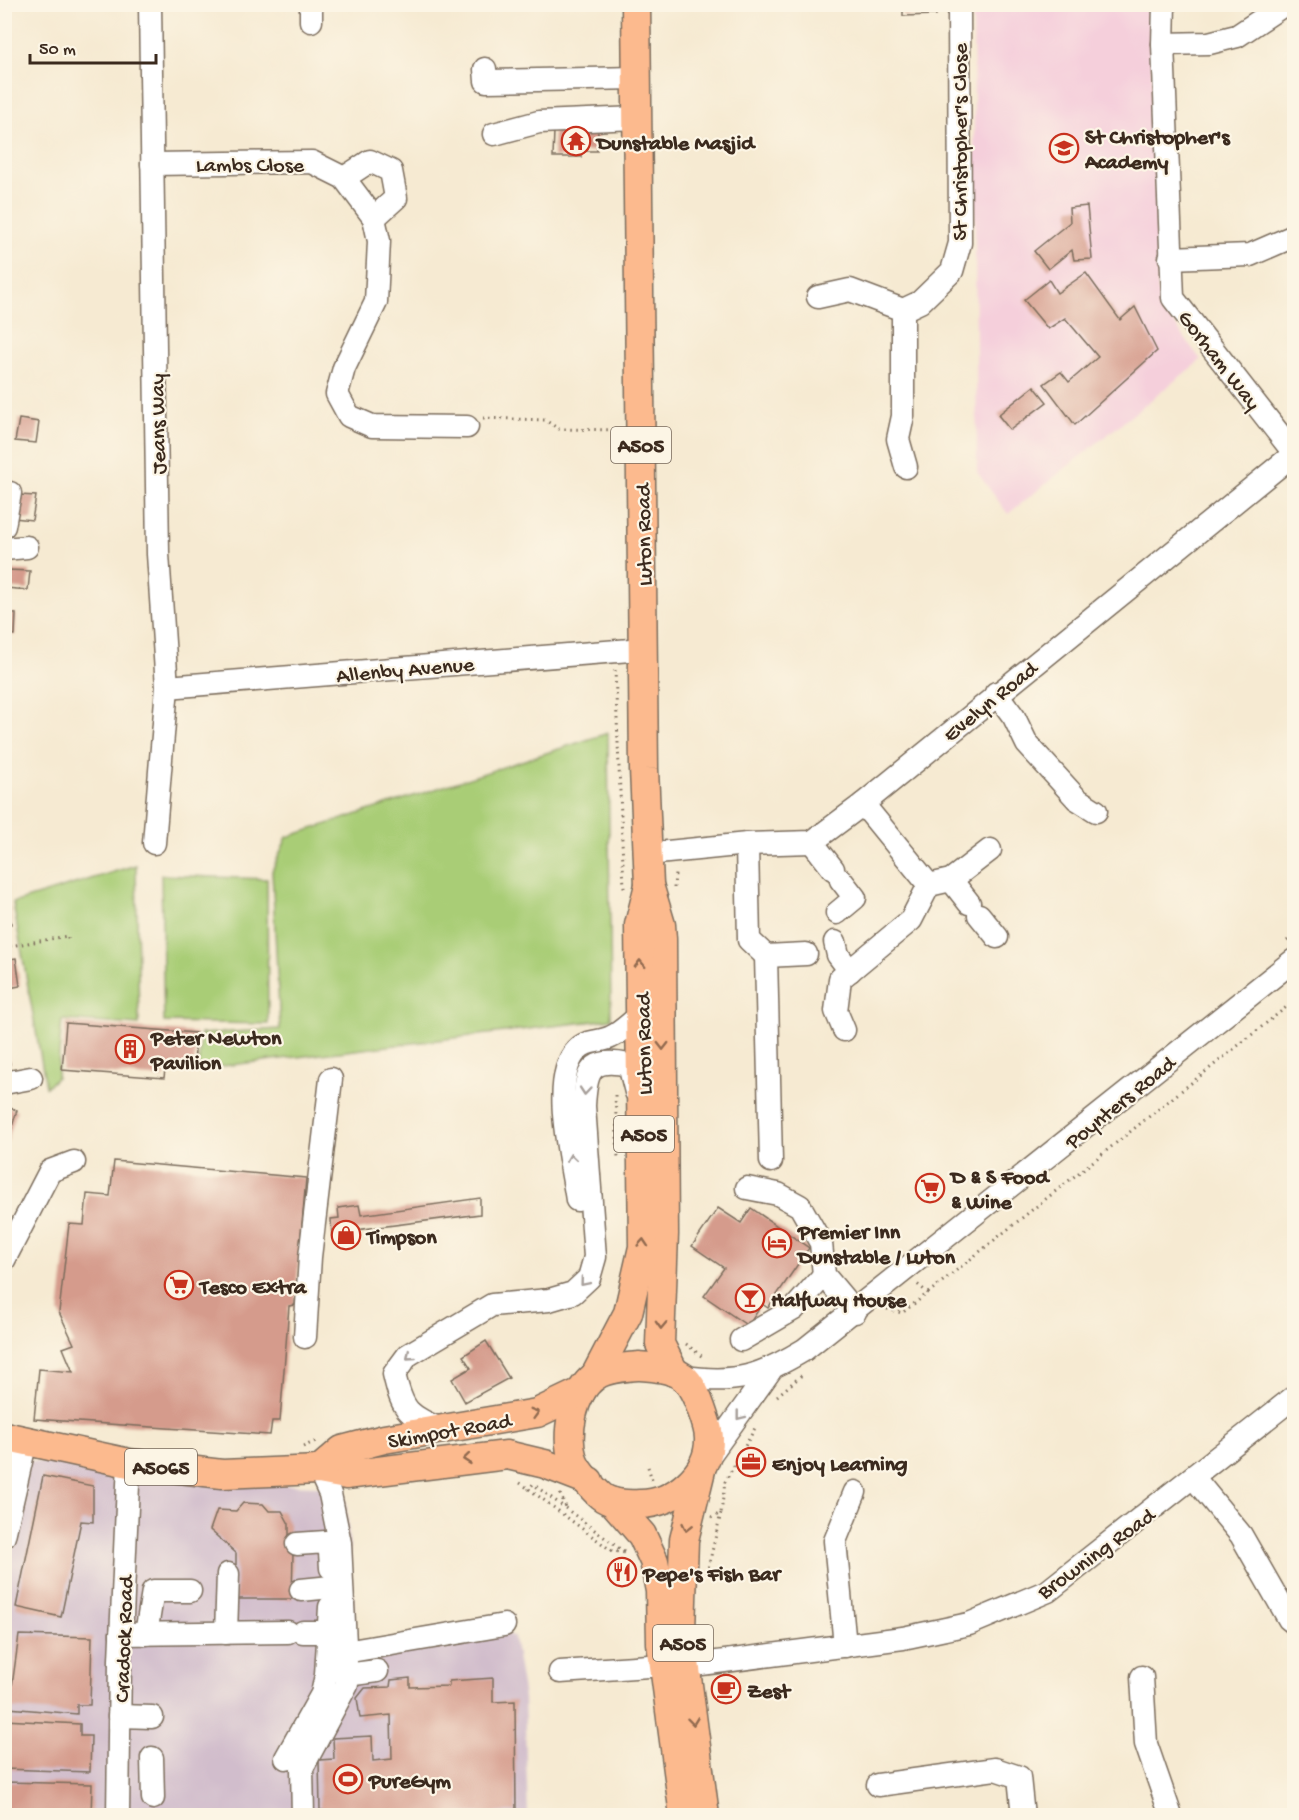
<svg xmlns="http://www.w3.org/2000/svg" width="1299" height="1820" viewBox="0 0 1299 1820" font-family="'Gochi Hand',sans-serif">
<style>
.built{fill:#f5cfdb}
.industrial{fill:#d1bdcc}
.green{fill:#a9cd76;stroke:#727c4a;stroke-width:1.5}
.building{fill:#d59b8c}
.lines{fill:none;stroke-linecap:round;stroke-linejoin:round}
.minor-casing{stroke:#7c6d5d;stroke-width:25}
.major-casing{stroke:#7c6d5d;stroke-width:31}
.path{stroke:#7c6d5d;stroke-width:3;stroke-dasharray:1.5 4.5;stroke-linecap:butt}
.minor{stroke:#fff;stroke-width:22}
.major{stroke:#fcba8e;stroke-width:28}
.oneway{stroke:#926b50}
.oneway2{stroke:#a79f9a}
.labels{text-anchor:middle;stroke-width:4.5;stroke-linejoin:round;paint-order:stroke}
.shield{fill:#fcf5e5;stroke:#75675a;stroke-width:1.5}
.shield-label{font-size:21px;font-weight:bold;fill:#3b2a1e}
.poi-label{font-size:22px;font-weight:bold;fill:#3b2a1e;stroke:#fcf5e5;text-anchor:start}
.street-label{font-size:22px;fill:#3b2a1e;stroke:#fcf5e5}
</style>
<rect width="100%" height="100%" fill="#fcf5e5"/>
<filter id="ink" filterUnits="userSpaceOnUse"><feTurbulence type="fractalNoise" baseFrequency=".0167" numOctaves="2"/><feDisplacementMap in="SourceGraphic" scale="12" xChannelSelector="R" yChannelSelector="G"/><feConvolveMatrix kernelMatrix="1 2 1 2 8 2 1 2 1" color-interpolation-filters="sRGB"/></filter>
<filter id="wash" filterUnits="userSpaceOnUse"><feTurbulence type="fractalNoise" baseFrequency=".008" numOctaves="4" result="noise"/><feDisplacementMap in="SourceGraphic" scale="24" xChannelSelector="R" yChannelSelector="G"/><feGaussianBlur stdDeviation="1.35" result="paint"/><feColorMatrix in="noise" values="0 0 0 0 0 0 0 0 0 0 0 0 0 0 0 0 0 1.4 0 .05"/><feComposite in="paint" operator="in"/></filter>
<g filter="url(#wash)">
<rect width="100%" height="100%" fill="#f6ead2"/>
<polygon class="built" points="973,5 1150,5 1158,291 1164,310 1201,360 1008,514 977,472"/>
<polygon class="industrial" points="4,1456 39,1462 50,1459 170,1481 345,1487 358,1655 502,1630 514,1637 524,1698 528,1815 5,1815"/>
<g class="green">
<polygon points="608,733 611,1019 198,1069 201,1034 280,1029 272,871 287,837"/>
<polygon points="136,865 139,1025 62,1020 57,1077 46,1087 13,903"/>
<polygon points="161,875 267,879 268,1024 164,1022"/>
</g>
<g id="blocks">
<g class="building">
<polygon points="903,4 936,4 936,15 903,16"/>
<polygon points="554,131 598,131 597,151 581,151 581,157 553,157"/>
<polygon points="1087,206 1092,259 1074,260 1072,250 1048,269 1034,251 1070,222 1069,208"/>
<polygon points="1086,273 1120,320 1135,307 1157,351 1075,425 1044,384 1061,372 1069,382 1098,357 1065,318 1048,329 1024,300 1049,280 1057,293"/>
<polygon points="1034,386 1047,402 1010,430 998,415"/>
<polygon points="19,419 39,422 36,443 15,441"/>
<polygon points="18,495 36,496 32,520 14,518"/>
<polygon points="7,570 30,571 28,590 6,588"/>
<polygon points="5,613 16,614 15,635 5,634"/>
<polygon points="4,904 8,904 11,924 4,926"/>
<polygon points="16,958 20,986 4,989 4,960"/>
<polygon points="66,1023 196,1033 194,1066 175,1064 175,1069 165,1069 164,1078 62,1070"/>
<polygon points="4,1037 10,1064 4,1065"/>
<polygon points="4,1106 17,1110 5,1150 4,1150"/>
<polygon points="114,1161 306,1178 295,1305 289,1306 280,1421 272,1421 270,1435 34,1419 39,1369 73,1372 63,1348 74,1344 59,1312 69,1224 84,1225 87,1194 110,1196"/>
<polygon points="480,1198 480,1214 356,1230 357,1238 338,1241 337,1235 332,1236 331,1219 339,1218 338,1208 359,1205 361,1215"/>
<polygon points="718,1208 741,1223 751,1208 809,1248 768,1308 762,1304 748,1326 704,1296 724,1268 692,1246"/>
<polygon points="486,1341 509,1378 465,1402 452,1379 471,1368 463,1356"/>
<polygon points="43,1476 93,1486 93,1522 81,1521 61,1617 16,1607"/>
<polygon points="243,1503 263,1504 269,1511 282,1511 289,1524 289,1552 293,1552 292,1599 236,1599 236,1553 210,1530 217,1510 236,1511"/>
<polygon points="19,1635 92,1637 90,1705 77,1705 77,1714 9,1708"/>
<polygon points="410,1678 410,1687 449,1686 449,1681 493,1678 493,1702 515,1701 516,1812 326,1816 326,1811 320,1810 319,1760 334,1759 333,1738 372,1736 373,1761 392,1759 391,1715 360,1718 357,1698 365,1688 390,1687 391,1680"/>
<polygon points="4,1720 80,1724 80,1736 91,1736 90,1772 4,1769"/>
<polygon points="4,1782 92,1784 91,1816 4,1816"/>
</g>
</g>
</g>
<g filter="url(#ink)">
<use href="#blocks" fill-opacity="0" stroke="#7c6d5d" stroke-width="1.5"/>
<g class="lines">
<g class="minor-casing">
<g id="minor">
<polyline points="150,4 158,554 167,687 154,843"/>
<polyline points="311,4 311,21"/>
<polyline points="1164,4 1163,44 1173,298 1294,453"/>
<polyline points="1163,44 1209,43 1237,36 1285,4"/>
<polyline points="485,69 486,81 637,78"/>
<polyline points="494,134 539,122 637,118"/>
<polyline points="152,164 312,162 344,178 374,218 379,241 376,302 344,368 337,394 349,416 372,426 467,427"/>
<polyline points="344,178 370,161 391,171 396,198 374,218"/>
<polyline points="1170,258 1250,255 1294,236"/>
<polyline points="818,297 850,290 903,310 920,302 952,271 960,243 959,4"/>
<polyline points="903,310 903,416 898,439 906,467"/>
<polyline points="4,526 10,493"/>
<polyline points="4,549 27,547"/>
<polyline points="167,687 643,649"/>
<polyline points="996,693 1014,717 1027,744 1077,799 1096,811"/>
<polyline points="863,804 929,885"/>
<polyline points="812,842 833,869"/>
<polyline points="747,844 749,940 766,956 806,954"/>
<polyline points="648,854 747,844 812,842 863,804 1294,454"/>
<polyline points="951,880 969,903"/>
<polyline points="837,913 855,898 841,880"/>
<polyline points="979,915 997,937"/>
<polyline points="835,942 838,955 850,971"/>
<polyline points="766,956 771,1161"/>
<polyline points="844,1030 836,1011 840,979 911,920 929,885 951,880 990,850"/>
<polyline points="4,1083 31,1078"/>
<polyline points="747,1188 778,1194 800,1206 821,1243 824,1275 855,1312"/>
<path d="M577 1200C572 1163 549 1079 577 1050 587 1039 599 1043 611 1037 621 1033 632 1021 641 1015"/>
<polyline points="4,1260 50,1171 74,1162"/>
<polyline points="305,1337 310,1257 331,1079"/>
<polyline points="741,1340 794,1309 824,1275"/>
<path d="M684 1377C737 1384 759 1377 804 1350L1294 960"/>
<path d="M445 1431C408 1415 403 1413 394 1374L408 1355 492 1305 549 1300 573 1293 589 1278 595 1257 584 1106C586 1070 590 1057 629 1065L636 1092"/>
<polyline points="707,1459 770,1371"/>
<polyline points="1194,1478 1241,1535 1289,1619 1294,1623"/>
<polyline points="4,1536 26,1440"/>
<polyline points="297,1544 326,1542 330,1552 331,1568"/>
<polyline points="301,1590 331,1587"/>
<polyline points="303,1632 329,1632"/>
<polyline points="226,1633 228,1574"/>
<polyline points="121,1634 288,1632"/>
<polyline points="146,1634 153,1591 190,1591"/>
<polyline points="845,1646 835,1541 855,1492"/>
<polyline points="345,1652 504,1625"/>
<polyline points="686,1666 903,1638 969,1624 1048,1591 1294,1397"/>
<polyline points="560,1672 664,1665"/>
<polyline points="346,1675 377,1671"/>
<polyline points="1142,1677 1146,1744 1171,1816"/>
<polyline points="119,1716 152,1717"/>
<polyline points="152,1758 153,1798"/>
<polyline points="286,1758 322,1694 326,1675 330,1607"/>
<polyline points="878,1785 995,1769 1019,1777 1023,1816"/>
<polyline points="118,1816 120,1660 129,1463"/>
<polyline points="303,1816 302,1768 347,1684 340,1543 330,1494 319,1470"/>
</g>
</g>
<g class="major-casing">
<g id="major">
<polyline points="636,4 644,769 649,885 661,925 662,939 664,1234 660,1344 674,1372"/>
<path d="M639 1366C653 1367 671 1368 683 1377 691 1383 698 1399 701 1408 704 1417 709 1428 709 1439 710 1473 674 1504 640 1504 629 1505 610 1504 601 1496 593 1489 576 1470 573 1460 565 1434 572 1393 595 1376 607 1368 625 1367 639 1366Z"/>
<polyline points="595,1376 628,1313 643,1247 639,925 649,885"/>
<polyline points="4,1436 129,1463 222,1474 319,1470 346,1475 507,1455 545,1464 589,1481"/>
<polyline points="319,1470 342,1450 384,1439 537,1413 581,1392"/>
<polyline points="701,1470 684,1540 681,1631 705,1816"/>
<polyline points="613,1502 642,1535 654,1561 660,1591 661,1643 684,1816"/>
</g>
</g>
<g class="path">
<polyline points="4,44 4,216"/>
<polyline points="483,418 545,420 559,429 618,430"/>
<polyline points="615,670 624,888"/>
<polyline points="674,888 675,874"/>
<polyline points="1287,941 1294,935"/>
<polyline points="4,947 68,936 68,941"/>
<polyline points="615,1095 618,1158"/>
<polyline points="928,1293 1294,1001"/>
<polyline points="887,1309 902,1313 928,1293 917,1284"/>
<polyline points="686,1344 704,1358"/>
<polyline points="777,1396 802,1375"/>
<polyline points="303,1447 316,1441"/>
<polyline points="648,1467 652,1480"/>
<polyline points="520,1483 529,1489"/>
<polyline points="560,1494 566,1507"/>
<polyline points="711,1518 721,1513 725,1482 755,1428"/>
<polyline points="624,1552 533,1484 529,1489 612,1551 626,1553"/>
<polyline points="707,1573 721,1513"/>
</g>
<use href="#minor" class="minor"/>
<use href="#major" class="major"/>
</g>
<defs><path id="oneway-chevron" d="M-2-3.5L2.5 0L-2 3.5" fill="none" stroke-width="1.6" stroke-linecap="round" stroke-linejoin="round" transform="scale(1.5)"/></defs>
<g class="oneway">
<use href="#oneway-chevron" transform="translate(640 964) rotate(-91)"/>
<use href="#oneway-chevron" transform="translate(663 1046) rotate(90)"/>
<use href="#oneway-chevron" transform="translate(643 1243) rotate(-86)"/>
<use href="#oneway-chevron" transform="translate(661 1325) rotate(92)"/>
<use href="#oneway-chevron" transform="translate(535 1413) rotate(-16)"/>
<use href="#oneway-chevron" transform="translate(467 1459) rotate(174)"/>
<use href="#oneway-chevron" transform="translate(687 1527) rotate(102)"/>
<use href="#oneway-chevron" transform="translate(693 1721) rotate(83)"/>
</g>
<g class="oneway2">
<use href="#oneway-chevron" transform="translate(585 1091) rotate(95)"/>
<use href="#oneway-chevron" transform="translate(571 1158) rotate(-98)"/>
<use href="#oneway-chevron" transform="translate(584 1282) rotate(130)"/>
<use href="#oneway-chevron" transform="translate(410 1356) rotate(139)"/>
<use href="#oneway-chevron" transform="translate(740 1416) rotate(128)"/>
</g>
</g>
<defs>
<g id="temple-ring" transform="scale(1.5)"><circle r="9.5" fill="#fcf5e5" stroke="#c8321e" stroke-width="1.5"/><path d="M0-6L5-2H3V0L6.5 2.5H4V6H1.5V3h-3V6H-4V2.5H-6.5L-3 0V-2H-5Z" fill="#c8321e"/></g>
<g id="school-ring" transform="scale(1.5)"><circle r="9.5" fill="#fcf5e5" stroke="#c8321e" stroke-width="1.5"/><path d="M0-5L7-2L0 1L-7-2ZM-4 1L0 2.5L4 1V4Q0 6-4 4Z" fill="#c8321e"/></g>
<g id="building-ring" transform="scale(1.5)"><circle r="9.5" fill="#fcf5e5" stroke="#c8321e" stroke-width="1.5"/><path d="M-4-6H4V6H1V3H-1V6H-4ZM-2.5-4.3h1.7v1.8h-1.7ZM.8-4.3h1.7v1.8H.8ZM-2.5-1h1.7V.8h-1.7ZM.8-1h1.7V.8H.8Z" fill="#c8321e"/></g>
<g id="supermarket-ring" transform="scale(1.5)"><circle r="9.5" fill="#fcf5e5" stroke="#c8321e" stroke-width="1.5"/><path d="M-6-5.5h2.5l.6 2H6L4.5 2H-2.5L-4.4-4H-6ZM-1.5 3.2a1.3 1.3 0 1 0 .1 0ZM3 3.2a1.3 1.3 0 1 0 .1 0Z" fill="#c8321e"/></g>
<g id="shop-ring" transform="scale(1.5)"><circle r="9.5" fill="#fcf5e5" stroke="#c8321e" stroke-width="1.5"/><path d="M-5-2.5h2.3a2.7 3.5 0 0 1 5.4 0H5L5.5 6h-11ZM-1.5-2.5h3a1.5 2.3 0 0 0-3 0Z" fill="#c8321e"/></g>
<g id="hotel-ring" transform="scale(1.5)"><circle r="9.5" fill="#fcf5e5" stroke="#c8321e" stroke-width="1.5"/><path d="M-6-4.5h1.5V1H6V5H4.5V3h-9V5H-6ZM-4 0a1.8 1.8 0 1 1 3.6 0ZM.5 0V-2.5h3Q6-2.5 6 0Z" fill="#c8321e"/></g>
<g id="bar-ring" transform="scale(1.5)"><circle r="9.5" fill="#fcf5e5" stroke="#c8321e" stroke-width="1.5"/><path d="M-6-5H6L.8 .8V4.5H3.5V6h-7V4.5H-.8V.8Z" fill="#c8321e"/></g>
<g id="office-ring" transform="scale(1.5)"><circle r="9.5" fill="#fcf5e5" stroke="#c8321e" stroke-width="1.5"/><path d="M-6-3h4V-5.5h4V-3h4V5H-6ZM-1-4.5V-3h2v-1.5ZM-6 0V1H6V0Z" fill="#c8321e"/></g>
<g id="restaurant-ring" transform="scale(1.5)"><circle r="9.5" fill="#fcf5e5" stroke="#c8321e" stroke-width="1.5"/><path d="M-5-6h1v4h1v-4h1v4h1v-4h1v5L-1.5 .5V6h-2V.5L-5-1ZM5-6V6H3V1.5H1.5Q1.5-4 5-6Z" fill="#c8321e"/></g>
<g id="cafe-ring" transform="scale(1.5)"><circle r="9.5" fill="#fcf5e5" stroke="#c8321e" stroke-width="1.5"/><path d="M-5.5-4.5H6V0H3Q3 3.5 0 3.5H-2.5Q-5.5 3.5-5.5 0ZM3-3.2v2h1.7v-2ZM-6 4.5H4V6H-6Z" fill="#c8321e"/></g>
<g id="stadium-ring" transform="scale(1.5)"><circle r="9.5" fill="#fcf5e5" stroke="#c8321e" stroke-width="1.5"/><path d="M0-5a6.5 5 0 1 0 0 10a6.5 5 0 1 0 0-10ZM-3.5-1.8h7v3.6h-7Z" fill="#c8321e"/></g>
</defs>
<g fill-rule="evenodd">
<use href="#temple-ring" x="576" y="141"/>
<use href="#school-ring" x="1064" y="148"/>
<use href="#building-ring" x="130" y="1049"/>
<use href="#supermarket-ring" x="930" y="1188"/>
<use href="#shop-ring" x="346" y="1235"/>
<use href="#hotel-ring" x="777" y="1243"/>
<use href="#supermarket-ring" x="179" y="1285"/>
<use href="#bar-ring" x="750" y="1298"/>
<use href="#office-ring" x="751" y="1462"/>
<use href="#restaurant-ring" x="622" y="1572"/>
<use href="#cafe-ring" x="726" y="1689"/>
<use href="#stadium-ring" x="348" y="1779"/>
</g>
<g class="labels">
<g class="shield">
<rect x="611" y="427" width="60" height="36" rx="4.5"/>
<rect x="614" y="1116" width="60" height="36" rx="4.5"/>
<rect x="125" y="1449" width="72" height="36" rx="4.5"/>
<rect x="653" y="1625" width="60" height="36" rx="4.5"/>
</g>
<g class="shield-label">
<text x="641" y="452">A505</text>
<text x="644" y="1141">A505</text>
<text x="161" y="1474">A5065</text>
<text x="683" y="1650">A505</text>
</g>
<g class="poi-label">
<text x="1085" y="143">St Christopher's<tspan x="1085" dy="25">Academy</tspan></text>
<text x="597" y="149">Dunstable Masjid</text>
<text x="151" y="1044">Peter Newton<tspan x="151" dy="25">Pavilion</tspan></text>
<text x="951" y="1183">D &amp; S Food<tspan x="951" dy="25">&amp; Wine</tspan></text>
<text x="798" y="1238">Premier Inn<tspan x="798" dy="25">Dunstable / Luton</tspan></text>
<text x="367" y="1243">Timpson</text>
<text x="200" y="1293">Tesco Extra</text>
<text x="771" y="1306">Halfway House</text>
<text x="772" y="1470">Enjoy Learning</text>
<text x="643" y="1580">Pepe's Fish Bar</text>
<text x="747" y="1697">Zest</text>
<text x="369" y="1787">PureGym</text>
</g>
<g class="street-label">
<text transform="translate(958 142) rotate(-90)" y="8">St Christopher's Close</text>
<text x="250" y="171">Lambs Close</text>
<text transform="translate(1221 359) rotate(52)" y="8">Gorham Way</text>
<text transform="translate(156 424) rotate(-91)" y="8">Jeans Way</text>
<text transform="translate(642 535) rotate(-91)" y="8">Luton Road</text>
<text transform="translate(405 668) rotate(-5)" y="8">Allenby Avenue</text>
<text transform="translate(989 700) rotate(-39)" y="8">Evelyn Road</text>
<text transform="translate(642 1044) rotate(-91)" y="8">Luton Road</text>
<text transform="translate(1119 1101) rotate(-39)" y="8">Poynters Road</text>
<text transform="translate(449 1429) rotate(-10)" y="8">Skimpot Road</text>
<text transform="translate(1095 1552) rotate(-36)" y="8">Browning Road</text>
<text transform="translate(122 1639) rotate(-88)" y="8">Cradock Road</text>
</g>
</g>
<rect width="1299" height="1820" fill="none" stroke="#fcf5e5" stroke-width="24"/>
<path d="M30 54v9h126v-9" fill="none" stroke="#3b2a1e" stroke-width="3"/>
<text x="39" y="54" font-size="18" fill="#3b2a1e" stroke="#fcf5e5" stroke-width="4.5" paint-order="stroke">50 m</text>
</svg>
